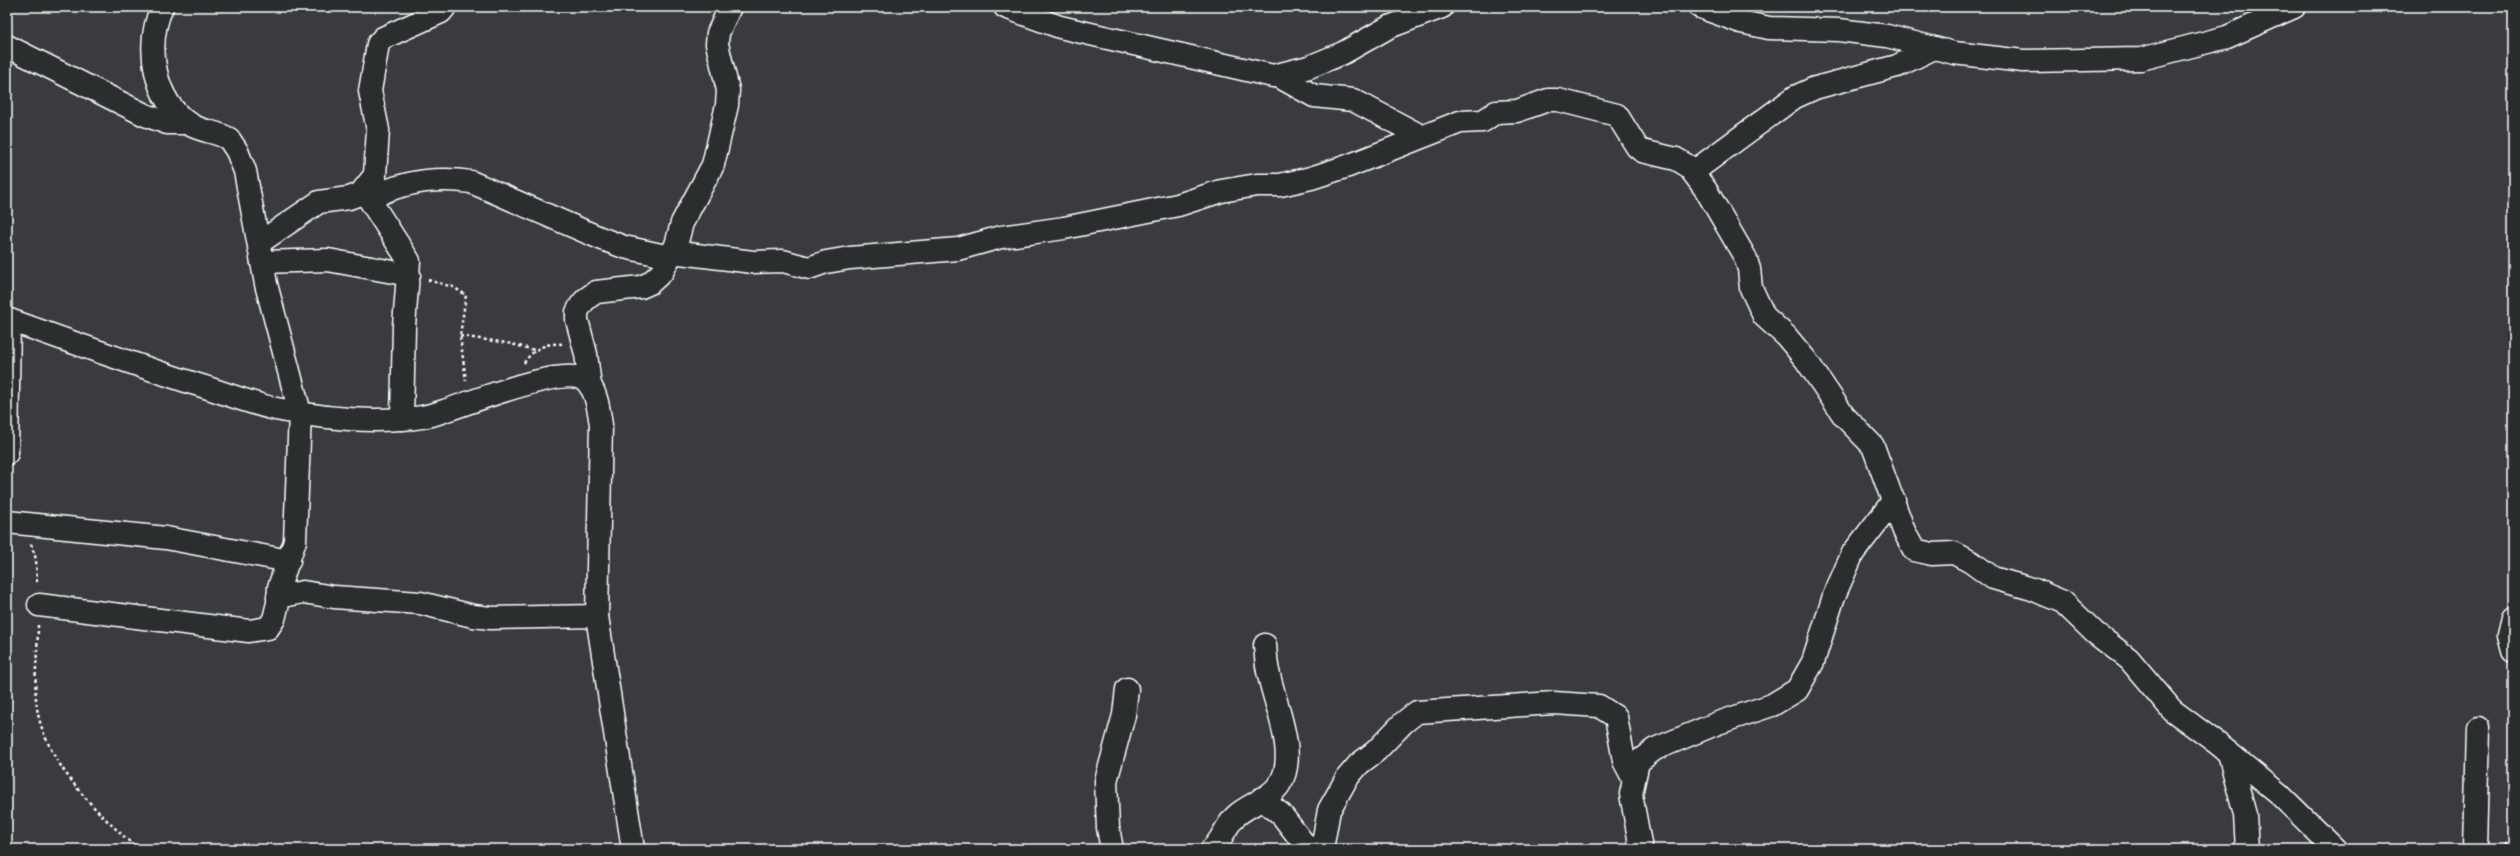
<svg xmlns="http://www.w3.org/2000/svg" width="2520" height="856" viewBox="0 0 2520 856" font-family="Itim,sans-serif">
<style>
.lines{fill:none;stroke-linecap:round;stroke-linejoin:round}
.minor-casing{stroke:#fff;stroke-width:25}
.path{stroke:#fff;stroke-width:2.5;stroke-dasharray:3 3;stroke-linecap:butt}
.minor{stroke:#2a2d2e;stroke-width:22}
</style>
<rect width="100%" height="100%" fill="#3b3a3f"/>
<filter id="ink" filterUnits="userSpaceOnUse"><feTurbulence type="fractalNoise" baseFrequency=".025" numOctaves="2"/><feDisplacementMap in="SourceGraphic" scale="8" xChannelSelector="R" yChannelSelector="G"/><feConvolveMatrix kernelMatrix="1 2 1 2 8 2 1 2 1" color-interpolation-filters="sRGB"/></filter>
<g filter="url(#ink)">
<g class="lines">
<g class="minor-casing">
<g id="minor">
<polyline points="1005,7 1060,27 1273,76 1309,67 1343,53 1389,27 1442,7"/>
<polyline points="1700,7 1741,22 1769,28 1839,30 1887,36 1954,53 2023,61 2141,59 2227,37 2294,7"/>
<polyline points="7,46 145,115 167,123 189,123"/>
<polyline points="1278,76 1314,96 1353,100 1421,136"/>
<polyline points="1693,172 1795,97 1815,88 1897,66 1934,48"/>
<polyline points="364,191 409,261 404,326 402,419"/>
<path d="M369 199C401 182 436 177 471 182L600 238 624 247 670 257"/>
<polyline points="259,243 319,202 349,198 360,194 375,175 378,130 370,91 378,44 383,38 441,12 445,7"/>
<polyline points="672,252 753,262 783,261 809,268 826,262 850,258 958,249 1001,237 1064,228 1178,205 1221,191 1257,185 1280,185 1311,178 1348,166 1460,122 1483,121 1496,112 1517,111 1548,100 1558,100 1617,115 1637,147 1642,151 1676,159 1688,166 1706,190 1745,257 1749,269 1751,288 1764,316 1786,336 1806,360 1844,416 1873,446 1904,531 1914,550 1932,554 1954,553 1971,562 1993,578 2032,589 2063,602 2095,633 2129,659 2172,710 2218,744 2279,794 2335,849"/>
<polyline points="262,262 328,260 409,275"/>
<path d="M7 319C68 341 130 363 192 383 220 391 248 403 276 409 316 417 359 422 399 419 413 419 431 416 444 411 470 403 563 365 585 380 597 389 599 412 601 425L597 616 633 849"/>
<polyline points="590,386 586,354 577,320 577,312 581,305 586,299 596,292 641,287 650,283 662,272 676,245 682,223 713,165 727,105 728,90 717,44 718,33 730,7"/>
<polyline points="7,453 9,320"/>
<polyline points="7,522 166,538 289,561"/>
<polyline points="278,597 303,592 334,597 420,603 473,616 491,618 597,616"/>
<path d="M39 605 249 631 268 628 274 619 278 603 279 587 295 541 300 413 266 284 245 171 237 151 229 139C216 131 202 132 189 124 153 99 145 45 162 7"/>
<polyline points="2513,617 2509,636 2513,651"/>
<polyline points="2229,753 2245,815 2247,849"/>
<polyline points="1261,799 1281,814 1308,849"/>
<polyline points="1112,849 1108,828 1106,781 1124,715 1127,689"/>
<path d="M1212 849C1223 839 1226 824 1237 815 1250 804 1269 799 1279 785 1299 757 1275 705 1269 675 1266 666 1266 655 1265 645"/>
<polyline points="1322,849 1329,810 1347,778 1359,764 1376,751 1403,723 1417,712 1554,703 1599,706 1616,717 1624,761 1633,778"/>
<polyline points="1641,849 1631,794 1638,762 1655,749 1718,723 1772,705 1797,690 1813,662 1834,596 1853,553 1894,500"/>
<polyline points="2475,849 2478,728"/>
</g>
</g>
<g class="path">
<polyline points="428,280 453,287 466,295 460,336 466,381"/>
<polyline points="460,336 507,343 535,350"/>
<path d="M524 363C532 350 546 342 562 344"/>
<polyline points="31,544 36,559 37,584"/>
<path d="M38 625C38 652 33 681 37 708 45 763 98 814 138 849"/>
<polyline points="2451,849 2454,844"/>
<polyline points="2499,849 2513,838"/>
</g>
<use href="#minor" class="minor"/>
</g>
</g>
<rect width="2520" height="856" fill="none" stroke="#2a2d2e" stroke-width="24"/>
<rect x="12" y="12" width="2496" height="832" fill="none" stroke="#fff" stroke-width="1.5" filter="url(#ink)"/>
</svg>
